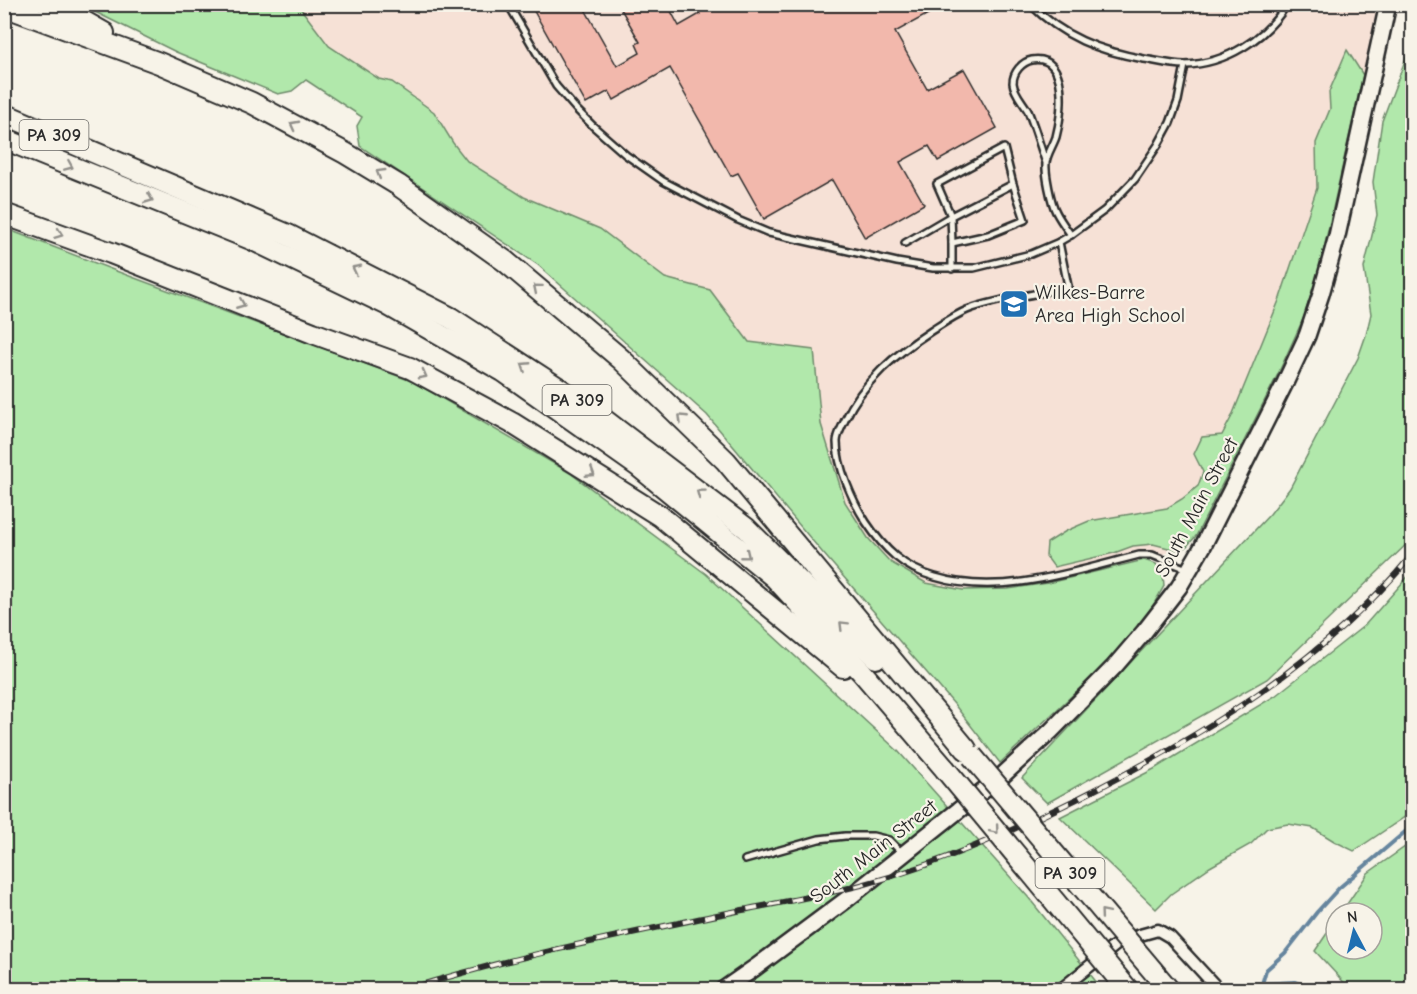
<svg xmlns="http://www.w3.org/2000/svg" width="1417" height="994" viewBox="0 0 1417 994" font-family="'Comic Neue',sans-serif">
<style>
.built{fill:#f6e1d6}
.green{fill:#b1e8ab;stroke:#6e8a6b;stroke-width:1.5}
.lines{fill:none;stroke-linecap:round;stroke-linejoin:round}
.stream{stroke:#66859e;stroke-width:4}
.building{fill:#f2b8ac;stroke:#2b2b2b;stroke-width:1.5}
.service-casing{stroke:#2b2b2b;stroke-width:10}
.minor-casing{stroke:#2b2b2b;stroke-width:15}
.secondary-casing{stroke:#2b2b2b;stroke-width:20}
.motorway-casing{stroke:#2b2b2b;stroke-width:24}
.service{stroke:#f7f3e8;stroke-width:5}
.minor{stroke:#f7f3e8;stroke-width:10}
.secondary{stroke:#f7f3e8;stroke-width:15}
.motorway{stroke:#f7f3e8;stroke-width:20}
.rail-casing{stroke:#2b2b2b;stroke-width:6}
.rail{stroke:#f7f3e8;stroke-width:4;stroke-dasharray:11;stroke-linecap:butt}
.motorway-bridge-casing{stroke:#2b2b2b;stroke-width:24;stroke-linecap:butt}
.motorway-bridge{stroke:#f7f3e8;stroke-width:20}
.oneway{stroke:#918f8a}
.labels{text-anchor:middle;stroke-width:4.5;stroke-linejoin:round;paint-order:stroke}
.shield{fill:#f7f3e8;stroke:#686764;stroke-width:1.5}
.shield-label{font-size:18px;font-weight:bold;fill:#2b2b2b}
.poi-label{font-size:20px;fill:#2b2b2b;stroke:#f7f3e8;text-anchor:start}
.street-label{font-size:20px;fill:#2b2b2b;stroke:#f7f3e8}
</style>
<rect width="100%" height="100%" fill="#f7f3e8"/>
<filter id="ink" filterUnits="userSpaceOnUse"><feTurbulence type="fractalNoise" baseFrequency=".0167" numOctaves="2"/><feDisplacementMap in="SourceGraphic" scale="12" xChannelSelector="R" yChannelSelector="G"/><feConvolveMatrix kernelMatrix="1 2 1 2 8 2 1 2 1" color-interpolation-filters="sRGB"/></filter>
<g filter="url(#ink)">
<polygon class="built" points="298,5 1379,5 1320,266 1304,317 1278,374 1196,536 1186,547 1144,560 1048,583 1008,589 963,590 926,583 890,562 868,538 845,502 821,424 814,350 749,342 710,290 665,278 600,229 524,197 467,161 453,143 392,82 379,79 329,46"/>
<g class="green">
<polygon points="81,5 298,5 329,46 379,79 392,82 434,112 453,143 467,161 524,197 600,229 665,278 710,290 749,342 814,350 821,424 845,502 868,538 890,562 926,583 963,590 1008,589 1048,583 1144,560 1156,564 1163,574 1164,586 1152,607 1133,634 1111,659 1000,763 954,704 822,552 707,415 538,265 360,146 357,126 362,117 306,80 292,91 278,94 176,52"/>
<polygon points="1412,42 1412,539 1267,679 1047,803 1022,778 1270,514 1290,488 1358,358 1366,335 1371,314 1364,268 1377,215 1373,182 1382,121"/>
<polygon points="1347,50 1363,75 1320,266 1304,317 1278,374 1196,536 1186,547 1176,550 1153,544 1133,546 1114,553 1054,567 1046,556 1047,543 1066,531 1089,521 1167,508 1182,499 1198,486 1203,472 1194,454 1202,437 1222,435 1232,416 1280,298 1317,188 1316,143 1330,109 1329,92"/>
<polygon points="4,228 116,271 414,382 570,473 706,574 898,751 1028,897 1102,989 5,989"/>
<polygon points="1412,572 1412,812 1354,851 1334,841 1313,828 1288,824 1267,828 1251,844 1210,867 1171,894 1156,909 1060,817 1154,769 1275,696 1365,625"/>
<polygon points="1412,842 1412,989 1350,989 1315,951 1336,920 1336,949 1372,949 1372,913 1341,913 1368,873"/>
</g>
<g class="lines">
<g class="stream">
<polyline points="1262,984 1295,982 1314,990"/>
<polyline points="1254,990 1262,984 1266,970 1285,953 1317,912 1339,888 1412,826"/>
</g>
</g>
<polygon class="building" points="530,4 582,4 617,66 640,53 636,44 640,42 618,4 667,4 679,26 700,14 694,4 925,4 930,13 895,32 927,89 964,69 997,128 938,161 929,146 900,162 924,204 865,238 832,180 764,219 738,173 731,176 670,68 614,100 609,91 586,104"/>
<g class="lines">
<g class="service-casing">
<g id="service">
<polyline points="508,4 556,86 576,109 593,126 626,155 663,181 738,220 769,233 897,262 933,268 974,268 1031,254 1059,242 1071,235 1105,210 1135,179 1158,145 1170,123 1178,101 1185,65"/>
<path d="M1030 4C1063 37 1099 51 1144 59 1157 61 1171 65 1185 65 1225 64 1266 39 1287 4"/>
<path d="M1046 163C1040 146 1035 128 1028 111 1023 102 1014 93 1013 83 1013 72 1022 62 1032 60 1070 54 1062 115 1056 137 1053 146 1047 154 1046 163 1045 173 1051 203 1056 212 1060 220 1066 228 1071 235"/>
<path d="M1059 242 1068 286C1036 296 997 298 967 310 955 315 942 324 931 331 896 354 863 381 845 420 842 427 837 435 837 442 837 466 853 502 866 522 884 549 903 568 935 577 1000 597 1076 571 1139 555H1152L1187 569"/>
<polyline points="905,243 951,216 937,184 1004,148 1013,184 1025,220 988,235 952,243 952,269"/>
<polyline points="952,243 951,216 1013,184"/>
<polyline points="745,860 819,839 845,836 873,836 889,840 902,853"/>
</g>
</g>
<g class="minor-casing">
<polyline id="minor" points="1060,990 1122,940 1158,930 1170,937 1219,990"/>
</g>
<g class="secondary-casing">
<polyline id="secondary" points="723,990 756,967 846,900 1004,774 1051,731 1114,667 1144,632 1179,587 1203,546 1285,383 1307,336 1321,294 1337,236 1388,4"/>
</g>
<g class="motorway-casing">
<g id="motorway">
<polyline points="49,4 67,12 104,33"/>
<polyline points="4,6 159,63 252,103 345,153 398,185 505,261 621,359 726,461 966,749"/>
<polyline points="4,114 288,235 451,318 586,406 746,528 876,658"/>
<polyline points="4,139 253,240 388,305 503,371 638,466 775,578 861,671 945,769"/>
<polyline points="4,214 111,253 313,333 410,368 512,423 660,516 843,667"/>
</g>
</g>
<use href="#service" class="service"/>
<use href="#minor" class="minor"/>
<use href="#secondary" class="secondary"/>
<use href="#motorway" class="motorway"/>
<g class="rail-casing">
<path id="rail" d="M405 990C507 958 612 937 717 915 766 905 816 897 865 884 940 864 1010 832 1079 798 1202 736 1324 662 1412 555"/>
</g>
<use href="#rail" class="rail"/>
<g class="motorway-bridge-casing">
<g id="motorway-bridge">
<polyline points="972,756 1169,990"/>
<polyline points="945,769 1128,990"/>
</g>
</g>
<use href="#motorway-bridge" class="motorway-bridge"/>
</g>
<defs><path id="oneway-chevron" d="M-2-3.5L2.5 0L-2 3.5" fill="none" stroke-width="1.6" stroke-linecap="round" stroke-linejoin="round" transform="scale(1.5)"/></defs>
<g class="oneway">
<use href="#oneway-chevron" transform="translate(294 125) rotate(-152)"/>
<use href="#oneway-chevron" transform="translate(69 166) rotate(23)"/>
<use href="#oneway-chevron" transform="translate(380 173) rotate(-149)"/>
<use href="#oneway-chevron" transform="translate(149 199) rotate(22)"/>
<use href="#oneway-chevron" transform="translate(59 234) rotate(20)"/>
<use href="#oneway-chevron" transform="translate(356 269) rotate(-153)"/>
<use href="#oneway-chevron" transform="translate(537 288) rotate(-140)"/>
<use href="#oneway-chevron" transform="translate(241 304) rotate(22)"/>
<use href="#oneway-chevron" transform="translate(525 366) rotate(-147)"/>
<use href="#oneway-chevron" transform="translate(423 375) rotate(28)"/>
<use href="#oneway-chevron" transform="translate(682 418) rotate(-136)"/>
<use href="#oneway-chevron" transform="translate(591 473) rotate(32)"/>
<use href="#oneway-chevron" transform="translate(700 493) rotate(-143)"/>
<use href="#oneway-chevron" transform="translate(746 555) rotate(39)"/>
<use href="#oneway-chevron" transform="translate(843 625) rotate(-135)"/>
<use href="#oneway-chevron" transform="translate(995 830) rotate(50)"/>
<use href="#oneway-chevron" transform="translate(1104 913) rotate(-130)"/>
</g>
</g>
<defs>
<g id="school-square" transform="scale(1.5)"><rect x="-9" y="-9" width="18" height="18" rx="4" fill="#1f6fb2" stroke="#f7f3e8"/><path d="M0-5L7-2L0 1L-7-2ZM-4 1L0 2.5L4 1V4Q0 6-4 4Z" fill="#fff"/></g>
</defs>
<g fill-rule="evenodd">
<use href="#school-square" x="1014" y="304"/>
</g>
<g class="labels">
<g class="shield">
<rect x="19.5" y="120" width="69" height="30" rx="4.5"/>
<rect x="542.5" y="385" width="69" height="30" rx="4.5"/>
<rect x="1035.5" y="858" width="69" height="30" rx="4.5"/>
</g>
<g class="shield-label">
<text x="54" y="141">PA 309</text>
<text x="577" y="406">PA 309</text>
<text x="1070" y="879">PA 309</text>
</g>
<g class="poi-label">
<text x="1035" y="299">Wilkes-Barre<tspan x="1035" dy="23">Area High School</tspan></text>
</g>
<g class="street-label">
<text transform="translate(1196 507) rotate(-62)" y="7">South Main Street</text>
<text transform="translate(873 851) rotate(-38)" y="7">South Main Street</text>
</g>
</g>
<rect width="1417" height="994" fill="none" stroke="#f7f3e8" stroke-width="24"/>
<rect x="12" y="12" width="1393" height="970" fill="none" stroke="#2b2b2b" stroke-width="2" filter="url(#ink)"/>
<g transform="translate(1354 931) rotate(353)"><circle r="28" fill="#f7f3e8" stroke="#a5a39c" stroke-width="1.5"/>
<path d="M0-4.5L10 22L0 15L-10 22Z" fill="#1f6fb2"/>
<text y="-9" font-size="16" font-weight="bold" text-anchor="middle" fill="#2b2b2b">N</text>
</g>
</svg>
